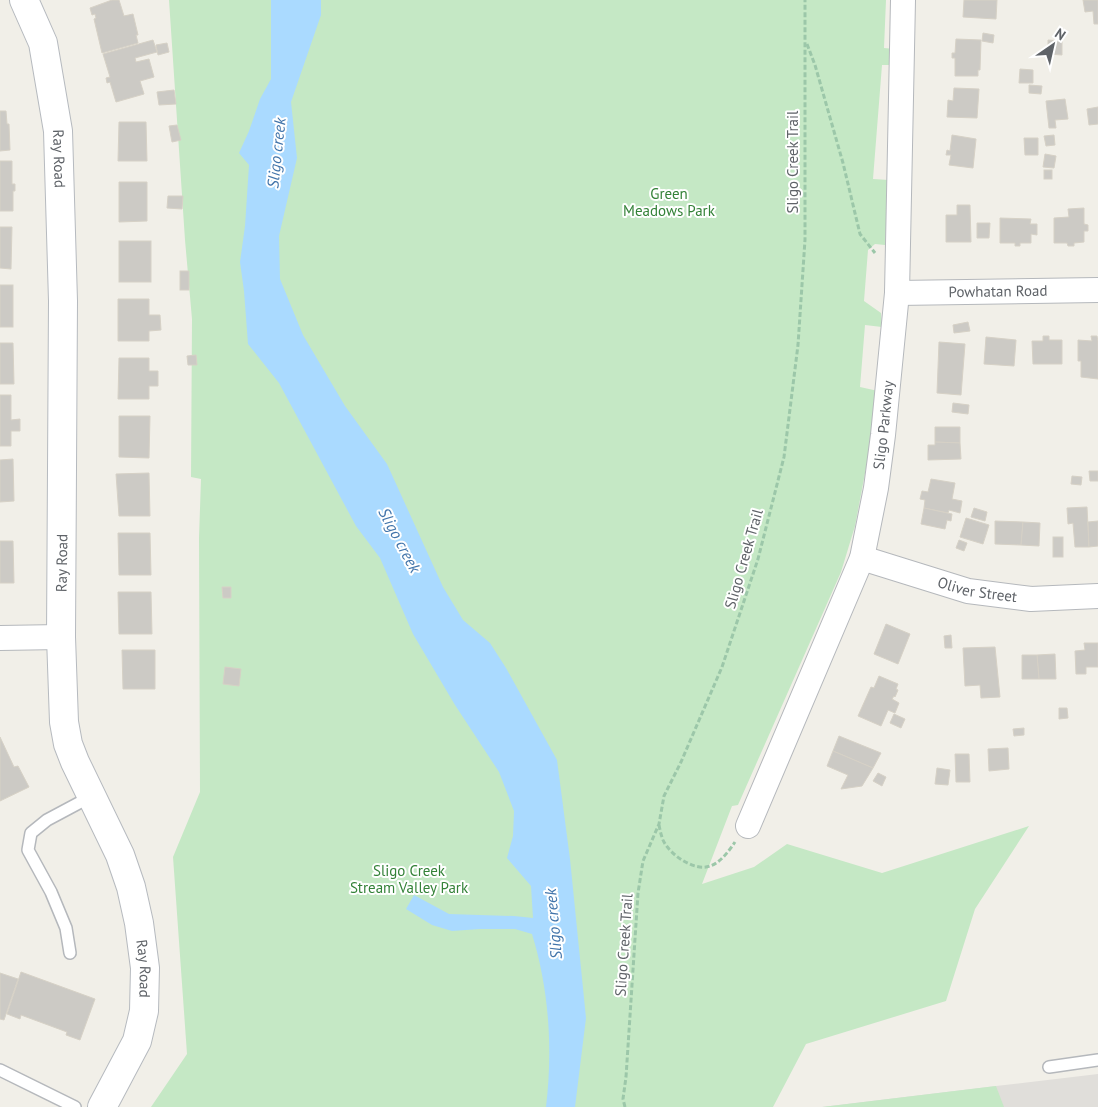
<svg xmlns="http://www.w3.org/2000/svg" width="1098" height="1107" viewBox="0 0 1098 1107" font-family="'PT Sans',sans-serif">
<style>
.industrial{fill:#e0deda}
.green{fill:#c5e8c5}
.water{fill:#aadaff}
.building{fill:#cccac5;stroke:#d6d1c6}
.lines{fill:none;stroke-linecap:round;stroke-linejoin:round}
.lane-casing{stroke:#b5b8bc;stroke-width:14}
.street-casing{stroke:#b5b8bc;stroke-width:26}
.secondary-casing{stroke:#b6babf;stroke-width:30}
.path{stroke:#9cc7a9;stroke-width:3;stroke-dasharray:5 2.5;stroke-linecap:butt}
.lane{stroke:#fff;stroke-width:11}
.street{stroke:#fff;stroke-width:24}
.secondary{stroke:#fff;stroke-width:28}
.labels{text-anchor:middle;stroke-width:4;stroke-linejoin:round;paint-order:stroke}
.street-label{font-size:15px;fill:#5f6368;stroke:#fff}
.park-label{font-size:15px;fill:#348238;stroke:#fff}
.water-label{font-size:16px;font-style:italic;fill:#4174aa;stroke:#fff}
</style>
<rect width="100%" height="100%" fill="#f1efe8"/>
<polygon class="industrial" points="1098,1074 1098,1107 822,1107 996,1086"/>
<g class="green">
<polygon points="169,0 886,0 884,48 895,49 895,65 882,65 873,179 889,180 885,245 875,244 868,250 864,301 881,313 882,327 865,325 860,387 878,391 870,447 855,526 841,572 738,805 732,806 702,884 754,867 787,844 882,873 1029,826 975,909 946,1001 806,1044 773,1107 151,1107 187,1054 173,857 200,792 199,538 201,479 191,477 192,319 185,240"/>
<polygon points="996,1086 1004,1107 822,1107"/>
</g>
<path class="water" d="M271 0H321V15L291 102 297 158 279 236 280 279 303 335 345 406 387 464 443 587 463 620 490 643 506 668 557 760 570 859 586 1018 575 1107H546C553 1049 549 989 532 934L515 929H480L452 931 432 925 406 909 414 895 449 914 514 916 533 918 531 886 507 858 513 836 514 811 499 772 455 705 413 634 380 558 356 526 279 383 248 344 244 291 240 262 245 226 249 165 239 153 249 131 260 99 271 79Z"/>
<g class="building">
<polygon points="112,0 119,0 124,16 133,14 138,35 136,35 138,43 102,53 94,19 96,18 95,14 92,15 90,8"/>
<polygon points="964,0 997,0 996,19 963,17"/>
<polygon points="1083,0 1098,0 1098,24 1094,24 1093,11 1085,12"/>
<polygon points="983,33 994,35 993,43 982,41"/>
<polygon points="956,39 981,40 980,70 978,70 978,76 955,76 955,58 952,58 952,53 955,53"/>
<polygon points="153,40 157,52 135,58 136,62 149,59 154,77 140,81 144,94 116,102 110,82 107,83 106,78 110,77 103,54"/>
<polygon points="1048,40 1062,41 1062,55 1048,54"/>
<polygon points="167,43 169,52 158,55 156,45"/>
<polygon points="1020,69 1033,70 1033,83 1019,83"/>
<polygon points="1029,85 1042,86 1041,94 1029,93"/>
<polygon points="954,88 979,89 977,118 947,117 948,100 953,101"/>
<polygon points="174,90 176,104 159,105 157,92"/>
<polygon points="1065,99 1068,119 1055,120 1056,128 1049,128 1046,101"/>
<polygon points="1098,107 1098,124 1089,125 1087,109"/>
<polygon points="0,111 6,111 7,124 9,124 10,150 0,151"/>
<polygon points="119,122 146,122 147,161 118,161"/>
<polygon points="177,125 181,140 172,142 169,126"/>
<polygon points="952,135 976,139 973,168 949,165 951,155 946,155 947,150 950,151"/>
<polygon points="1054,135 1055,145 1046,146 1044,136"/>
<polygon points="1024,138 1038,138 1038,155 1025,155"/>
<polygon points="1045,154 1056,156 1054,168 1043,167"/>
<polygon points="0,161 12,161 12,184 15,184 15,191 13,191 13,211 0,211"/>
<rect x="1044" y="170" width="8" height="9"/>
<polygon points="119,182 147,182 147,221 119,222"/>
<polygon points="168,196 183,196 182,209 167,208"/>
<polygon points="957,205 970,205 971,242 946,242 946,215 957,215"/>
<polygon points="1084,208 1084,224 1088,225 1088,231 1084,231 1084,242 1074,243 1074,246 1068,246 1067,243 1054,243 1054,218 1069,217 1068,209"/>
<polygon points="1000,218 1031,219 1030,224 1037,224 1037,235 1031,234 1031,243 1020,243 1020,246 1015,246 1015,243 1000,243"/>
<polygon points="977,223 990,223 989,238 977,238"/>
<polygon points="0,227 12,227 11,269 0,268"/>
<rect x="119" y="241" width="32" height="41"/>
<rect x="180" y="271" width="9" height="19"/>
<rect x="0" y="285" width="13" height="42"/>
<polygon points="118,299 149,299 149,315 160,315 161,330 149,331 149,341 118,341"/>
<polygon points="968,322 970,331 954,333 953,325"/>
<polygon points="1043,336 1049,336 1049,340 1062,340 1062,364 1033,364 1032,341 1043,341"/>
<polygon points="1091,336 1097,336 1098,341 1098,379 1081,377 1081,361 1078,361 1078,340 1092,341"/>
<polygon points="986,337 1016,340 1014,366 984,364"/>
<polygon points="939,342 965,344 961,395 937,393"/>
<polygon points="0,343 13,343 14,384 0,384"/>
<polygon points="196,355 197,365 188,365 187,356"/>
<polygon points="119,358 149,358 149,371 158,371 158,386 149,386 149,399 118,399"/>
<polygon points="0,395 11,395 11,420 20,419 20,431 11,431 11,446 0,446"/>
<polygon points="953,403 969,405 968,414 952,412"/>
<polygon points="119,416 150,416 149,458 119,457"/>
<polygon points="935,427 960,427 960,443 935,442"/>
<polygon points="935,442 960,443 961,459 928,460 928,445 935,445"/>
<polygon points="13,459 14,501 0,502 0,460"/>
<polygon points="1089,471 1098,471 1098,481 1090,481"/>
<polygon points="149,473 150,516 119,516 116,474"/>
<polygon points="1072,476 1082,477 1081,485 1071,484"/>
<polygon points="931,479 955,483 952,499 962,501 960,513 949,510 948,513 924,508 925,500 920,499 922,491 928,492"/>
<polygon points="1087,507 1089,547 1075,547 1073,523 1068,524 1067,508"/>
<polygon points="924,508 952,514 951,521 947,520 945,529 921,524"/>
<polygon points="974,508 987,512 985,521 971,517"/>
<polygon points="966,518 989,525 983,544 960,537"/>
<polygon points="995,521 1023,522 1021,545 995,544"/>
<polygon points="1098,521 1098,546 1089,547 1088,522"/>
<polygon points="1023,522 1040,523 1039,546 1021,545"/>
<polygon points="118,533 150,533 151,575 119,575"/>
<rect x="1053" y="537" width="10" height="20"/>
<polygon points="959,540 967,543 964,551 956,548"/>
<polygon points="0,541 13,541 14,583 0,583"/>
<polygon points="222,587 231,587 231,598 223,598"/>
<polygon points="118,592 151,592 152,634 119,634"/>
<polygon points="886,624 910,634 898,664 874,654"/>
<polygon points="951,635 952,648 945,648 944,636"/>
<polygon points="1084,643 1098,643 1098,667 1086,667 1086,674 1076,674 1075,651 1085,650"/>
<polygon points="995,647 1000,697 981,698 980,685 965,686 963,648"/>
<polygon points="122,650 155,650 155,689 123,689"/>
<polygon points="1055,654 1056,679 1039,679 1037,655"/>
<polygon points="1022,655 1037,655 1039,679 1022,679"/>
<polygon points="225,667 241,669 239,686 223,684"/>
<polygon points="879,676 898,684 896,689 898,690 895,697 894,696 892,699 899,703 895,713 888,710 881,726 858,716 871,687 874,688"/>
<polygon points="1059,708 1067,708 1068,718 1059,719"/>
<polygon points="894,714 905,719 901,728 890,723"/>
<polygon points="1024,728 1024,735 1014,736 1013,729"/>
<polygon points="839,736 881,753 873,768 833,751"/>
<polygon points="0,737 14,767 18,766 29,787 0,801"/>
<polygon points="1008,748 1009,769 989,771 988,749"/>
<polygon points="833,751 873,768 862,786 841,789 848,775 827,766"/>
<polygon points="955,754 969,754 970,782 956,782"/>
<polygon points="937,768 950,770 948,785 935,784"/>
<polygon points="878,773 886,777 882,786 873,781"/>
<polygon points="21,972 95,999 80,1040 66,1035 67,1032 21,1015 20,1019 7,1014"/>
<polygon points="0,973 18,979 4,1020 0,1019"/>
</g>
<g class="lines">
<g class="lane-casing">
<g id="lane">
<polyline points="70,953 66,928 51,892 28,850 31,833 47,820 92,796"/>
<polyline points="1049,1067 1098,1060"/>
<polyline points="0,1070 75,1107"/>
</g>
</g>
<g class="street-casing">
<g id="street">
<path id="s1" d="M897 293 1098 290"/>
<path id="s2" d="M862 558 968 591 1031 599 1098 596"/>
<polyline points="0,638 61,637"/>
<path id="s3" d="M748 826 862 558 876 488 883 435 897 293 903 0"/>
</g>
</g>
<g class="secondary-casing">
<g id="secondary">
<path id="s4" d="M24 0 43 43 58 131 63 301 61 637 64 722 68 744 75 762 120 855 131 887 139 923 145 968 144 1011 137 1041 102 1107"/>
</g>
</g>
<g class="path">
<polyline points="807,44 815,65 843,163 860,234 875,253"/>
<path d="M659 825C660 830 661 835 663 840 669 854 694 872 710 866 720 863 729 851 735 842"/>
<polyline points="625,1107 623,1099 626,1077 638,893 643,861 659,824 664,796 681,762 722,667 758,559 784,457 798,345 805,240 805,0"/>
</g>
<use href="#lane" class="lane"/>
<use href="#street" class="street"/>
<use href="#secondary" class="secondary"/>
</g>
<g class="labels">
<g class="street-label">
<text dy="5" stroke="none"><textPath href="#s4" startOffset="164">Ray Road</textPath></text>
<text transform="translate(793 162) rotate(-90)" y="5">Sligo Creek Trail</text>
<text dy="5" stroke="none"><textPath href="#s1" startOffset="101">Powhatan Road</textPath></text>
<text dy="5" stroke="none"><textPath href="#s3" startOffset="426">Sligo Parkway</textPath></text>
<text transform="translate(744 559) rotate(-74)" y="5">Sligo Creek Trail</text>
<text transform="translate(62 563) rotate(-89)" y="5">Ray Road</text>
<text dy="5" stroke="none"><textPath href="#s2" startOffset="120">Oliver Street</textPath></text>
<text transform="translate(624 945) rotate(-86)" y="5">Sligo Creek Trail</text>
<text dy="5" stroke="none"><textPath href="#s4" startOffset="989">Ray Road</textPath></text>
</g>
<g class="park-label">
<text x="669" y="199">Green<tspan x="669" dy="17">Meadows Park</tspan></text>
<text x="409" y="876">Sligo Creek<tspan x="409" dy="17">Stream Valley Park</tspan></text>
</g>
<g class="water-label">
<text transform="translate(276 153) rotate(-84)" y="6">Sligo creek</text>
<text transform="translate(400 540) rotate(62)" y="6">Sligo creek</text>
<text transform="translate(553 924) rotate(-95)" y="6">Sligo creek</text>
</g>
</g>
<g transform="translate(1053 45) rotate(34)" stroke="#ffffff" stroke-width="4" paint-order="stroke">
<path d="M0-4L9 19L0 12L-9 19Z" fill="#5f6368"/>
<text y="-8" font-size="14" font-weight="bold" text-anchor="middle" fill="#5f6368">N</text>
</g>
</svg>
